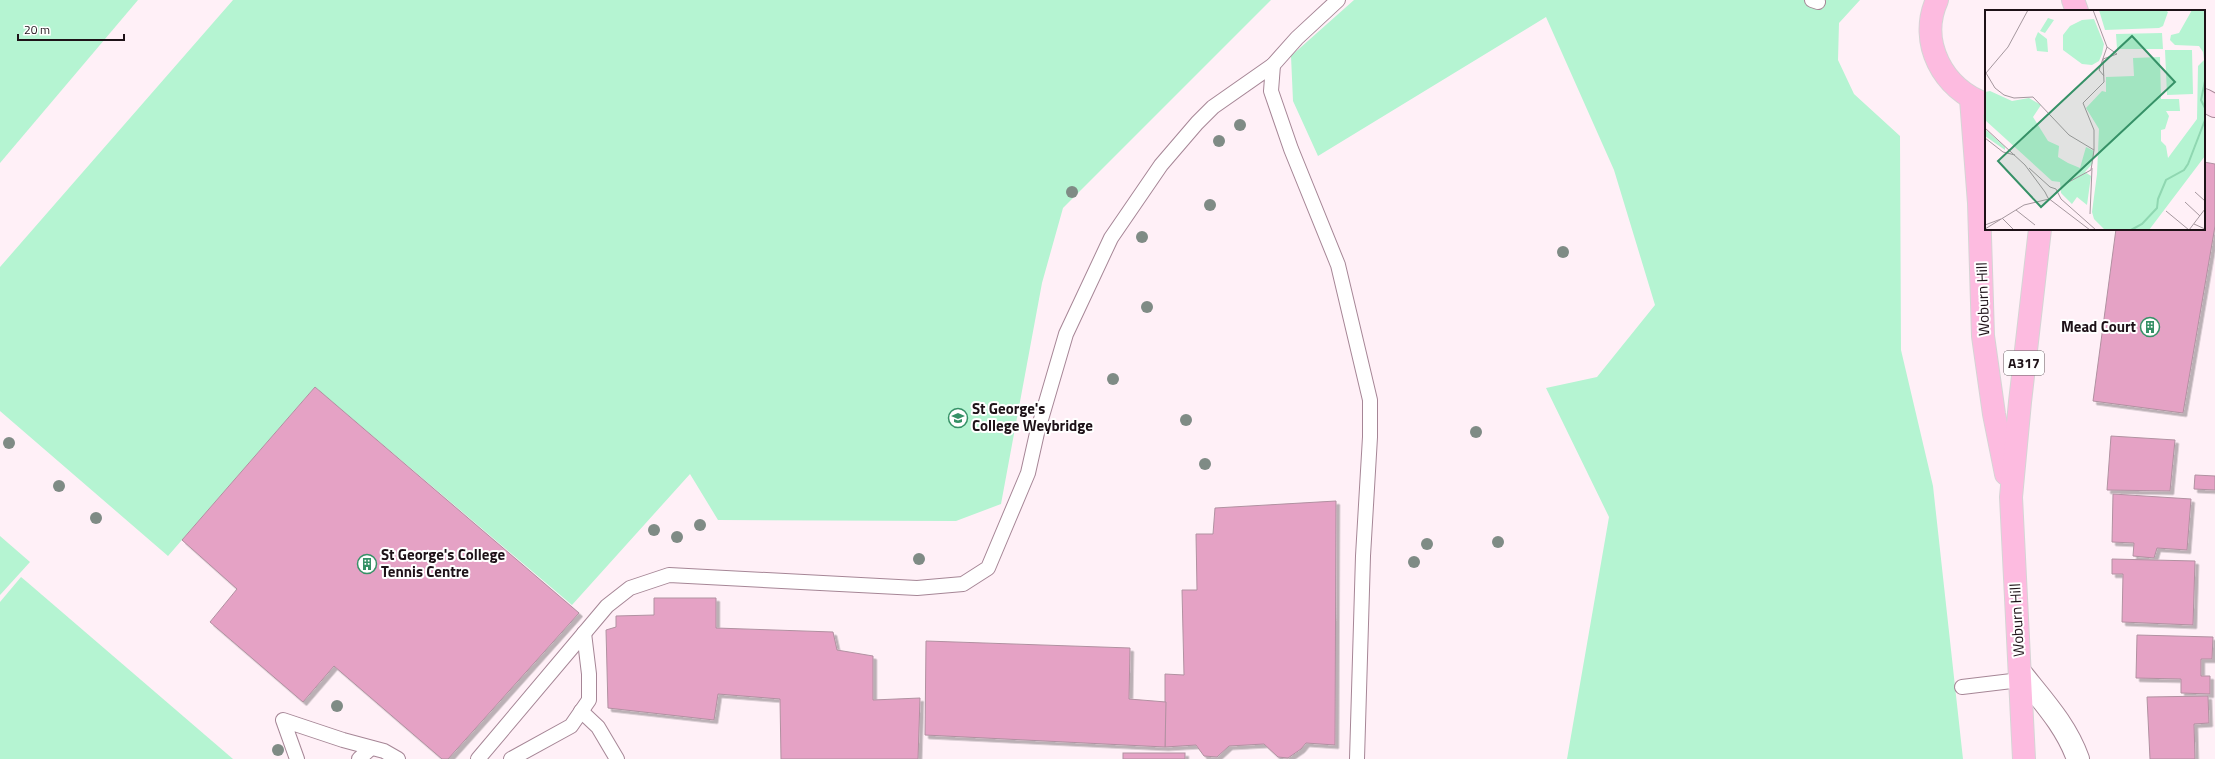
<svg xmlns="http://www.w3.org/2000/svg" width="2215" height="759" viewBox="0 0 2215 759" font-family="'Titillium Web',sans-serif">
<style>
.green{fill:#b5f4d2}
.building{fill:#e5a2c5;stroke:#b191a1;filter:url(#shadow)}
.lines{fill:none;stroke-linecap:round;stroke-linejoin:round}
.lane-casing{stroke:#a68696;stroke-width:16}
.street-casing{stroke:#a68696;stroke-width:24}
.secondary-casing{stroke:#a68696;stroke-width:24}
.primary-casing{stroke:#d6d4d5;stroke-width:24}
.lane{stroke:#fff;stroke-width:14}
.street{stroke:#fff;stroke-width:22}
.secondary{stroke:#feddef;stroke-width:22}
.primary{stroke:#fdbbe0;stroke-width:22}
.tree{fill:#7f8b85}
.labels{text-anchor:middle;stroke-width:4;stroke-linejoin:round;paint-order:stroke}
.shield{fill:#fff;stroke:#62595d;stroke-width:1}
.shield-label{font-size:14px;font-weight:bold;fill:#1e1218}
.street-label{font-size:15px;fill:#1e1218;stroke:#fff}
.poi-label{font-size:15px;font-weight:bold;fill:#1e1218;stroke:#fff;text-anchor:start}
.inset-river{fill:none;stroke:#8fd7b1;stroke-width:2}
.inset-road{fill:none;stroke:#a5979e;stroke-width:1}
.view{fill:#369167;fill-opacity:0.15;stroke:#369167;stroke-width:2}
.inset-edge{fill:none;stroke:#1e1218;stroke-width:2}
</style>
<defs>
<filter id="shadow"><feDropShadow dx="3.5" dy="3.5" stdDeviation="0" flood-color="#0004"/></filter>
</defs>
<rect width="100%" height="100%" fill="#fff0f7"/>
<g class="green">
<polygon points="0,0 138,0 0,163"/>
<polygon points="233,0 1271,0 1063,208 1042,283 1001,504 956,521 718,520 690,474 572,605 315,387 168,556 0,411 0,267"/>
<polygon points="1354,0 1860,0 1839,23 1838,60 1854,94 1900,136 1901,350 1933,486 1963,759 1567,759 1609,517 1546,388 1597,377 1655,305 1614,170 1546,17 1318,156 1293,101 1291,56"/>
<polygon points="0,536 30,562 0,595"/>
<polygon points="21,577 27,582 233,759 0,759 0,602"/>
</g>
<g class="building">
<polygon points="2204,162 2215,164 2215,226 2183,413 2093,401 2116,229 2204,229"/>
<polygon points="315,387 579,613 448,759 442,759 334,666 303,702 210,622 237,589 182,540"/>
<polygon points="2111,436 2175,440 2170,491 2107,490"/>
<polygon points="2195,475 2215,476 2215,490 2194,489"/>
<polygon points="2113,494 2191,499 2187,550 2157,548 2154,558 2133,556 2134,543 2112,542"/>
<polygon points="1336,501 1335,745 1306,743 1301,749 1288,758 1278,757 1264,744 1229,746 1217,757 1204,756 1196,745 1165,747 1165,674 1184,675 1182,590 1197,590 1196,534 1213,534 1215,508"/>
<polygon points="2112,559 2195,561 2193,625 2122,622 2123,574 2112,574"/>
<polygon points="654,598 716,598 716,628 833,632 837,650 873,656 873,700 920,698 918,759 781,759 780,699 718,694 714,720 608,708 606,630 616,627 616,616 654,615"/>
<polygon points="2137,635 2213,637 2212,659 2201,659 2201,676 2210,676 2210,694 2181,693 2181,679 2136,678"/>
<polygon points="926,641 1130,648 1129,699 1166,702 1165,747 925,735"/>
<polygon points="2208,696 2209,723 2194,724 2195,759 2150,759 2147,697"/>
<rect x="1123" y="753" width="62" height="6"/>
</g>
<g class="lines">
<g class="lane-casing">
<g id="lane">
<polyline points="1812,0 1818,2"/>
<polyline points="1273,65 1297,38 1338,0"/>
<polyline points="1962,687 2020,680"/>
<polyline points="581,711 598,727 617,759"/>
<polyline points="297,759 283,720 343,740 384,751 398,759"/>
<polyline points="359,759 371,748"/>
<polyline points="478,759 607,606 630,588 669,575 917,588 963,584 988,568 1028,473 1037,433 1066,334 1111,238 1161,165 1197,123 1213,107 1273,65 1271,91 1291,149 1338,265 1370,400 1370,437 1363,556 1357,759"/>
<polyline points="511,759 571,726 589,700 589,674 584,633"/>
</g>
</g>
<g class="street-casing">
<path id="street" d="M2020 672C2042 700 2066 725 2078 759"/>
</g>
<g class="secondary-casing">
<polyline id="secondary" points="2204,100 2215,106"/>
</g>
<g class="primary-casing">
<g id="primary">
<path d="M1937 0C1918 42 1943 90 1986 104"/>
<polyline points="2073,0 2077,11"/>
<polyline points="1971,99 1979,203 1983,336 1994,414 2006,474"/>
<polyline points="2024,759 2011,497 2020,402 2040,229"/>
</g>
</g>
<use href="#lane" class="lane"/>
<use href="#street" class="street"/>
<use href="#secondary" class="secondary"/>
<use href="#primary" class="primary"/>
</g>
<g class="tree">
<circle cx="1240" cy="125" r="6"/>
<circle cx="1219" cy="141" r="6"/>
<circle cx="1072" cy="192" r="6"/>
<circle cx="1210" cy="205" r="6"/>
<circle cx="1142" cy="237" r="6"/>
<circle cx="1563" cy="252" r="6"/>
<circle cx="1147" cy="307" r="6"/>
<circle cx="1113" cy="379" r="6"/>
<circle cx="1186" cy="420" r="6"/>
<circle cx="1476" cy="432" r="6"/>
<circle cx="9" cy="443" r="6"/>
<circle cx="1205" cy="464" r="6"/>
<circle cx="59" cy="486" r="6"/>
<circle cx="96" cy="518" r="6"/>
<circle cx="700" cy="525" r="6"/>
<circle cx="654" cy="530" r="6"/>
<circle cx="677" cy="537" r="6"/>
<circle cx="1498" cy="542" r="6"/>
<circle cx="1427" cy="544" r="6"/>
<circle cx="919" cy="559" r="6"/>
<circle cx="1414" cy="562" r="6"/>
<circle cx="337" cy="706" r="6"/>
<circle cx="278" cy="750" r="6"/>
</g>
<defs>
<g id="building-ring" transform="scale(1)"><circle r="9.5" fill="#fff" stroke="#369167" stroke-width="1.5"/><path d="M-4-6H4V6H1V3H-1V6H-4ZM-2.5-4.3h1.7v1.8h-1.7ZM.8-4.3h1.7v1.8H.8ZM-2.5-1h1.7V.8h-1.7ZM.8-1h1.7V.8H.8Z" fill="#369167"/></g>
<g id="school-ring" transform="scale(1)"><circle r="9.5" fill="#fff" stroke="#369167" stroke-width="1.5"/><path d="M0-5L7-2L0 1L-7-2ZM-4 1L0 2.5L4 1V4Q0 6-4 4Z" fill="#369167"/></g>
</defs>
<g fill-rule="evenodd">
<use href="#building-ring" x="2150" y="327"/>
<use href="#school-ring" x="958" y="418"/>
<use href="#building-ring" x="367" y="564"/>
</g>
<g class="labels">
<rect class="shield" x="2004" y="351" width="40" height="24" rx="3"/>
<g class="shield-label">
<text x="2024" y="368">A317</text>
</g>
<g class="street-label">
<text transform="translate(1983 299) rotate(-92)" y="5">Woburn Hill</text>
<text transform="translate(2017 620) rotate(-93)" y="5">Woburn Hill</text>
</g>
<g class="poi-label">
<text x="2136" y="332" text-anchor="end">Mead Court</text>
<text x="972" y="414">St George's<tspan x="972" dy="17">College Weybridge</tspan></text>
<text x="381" y="560">St George's College<tspan x="381" dy="17">Tennis Centre</tspan></text>
</g>
</g>
<g transform="translate(1985 10)">
<rect width="220" height="220" fill="#fff0f7"/>
<path d="M114 0H180L183 2 178 16 174 18 120 20ZM207 0H220V146L164 220H120L109 209 107 202 112 164 114 119 101 98 117 81 121 82V67L149 66 148 48 175 47 176 89H194L195 101H181L184 106 180 119 176 120V131L181 136 183 148 212 109 213 56 219 50 218 42 214 36 190 35 185 30 186 25 194 23ZM63 8 69 10 60 23 55 21ZM109 9 119 34 117 44 114 51 107 55 97 54 78 40V25L85 16 97 10ZM53 22 62 29 63 42 52 41 50 29ZM177 23 178 39H132L131 24ZM180 40H207L208 84 182 85ZM5 81 27 91 44 88 56 95 48 107 63 131 74 136 73 147 83 153 95 158 101 137 109 141 108 153 100 162 106 166 102 195 92 187 87 194 76 183 75 172 67 171 0 110V82ZM0 119 20 137V140L0 126Z" fill="#b5f4d2"/>
<path class="inset-river" d="M220 71 216 90 220 98M146 220 157 214 172 198 173 189 181 170 199 160 203 154 220 110"/>
<path class="inset-road" d="M43 0 23 37 1 63 10 78 19 85 29 88 48 87 84 125 109 140V120L98 93 119 72 118 49M108 0 122 37 114 60 119 66M118 49 132 44 122 37M0 118 40 155 60 182M0 128 18 142 30 145M44 158 65 177M80 174 106 160 109 140M65 177 71 179 76 189 111 220M60 182 63 188 105 220M210 182 220 191M200 192 215 206M31 200 50 215M181 201 204 220M105 204 107 158M17 208 29 220M209 214 220 219M0 215 16 209M0 219 39 195 64 189M204 220 220 199"/>
<path class="view" d="M147 26 190 72 56 197 13 151Z"/>
<rect width="220" height="220" class="inset-edge"/>
</g>
<path d="M18 34v6h106v-6" fill="none" stroke="#1e1218" stroke-width="2"/>
<text x="24" y="34" font-size="12" fill="#1e1218" stroke="#ffffff" stroke-width="3" paint-order="stroke">20 m</text>
</svg>
